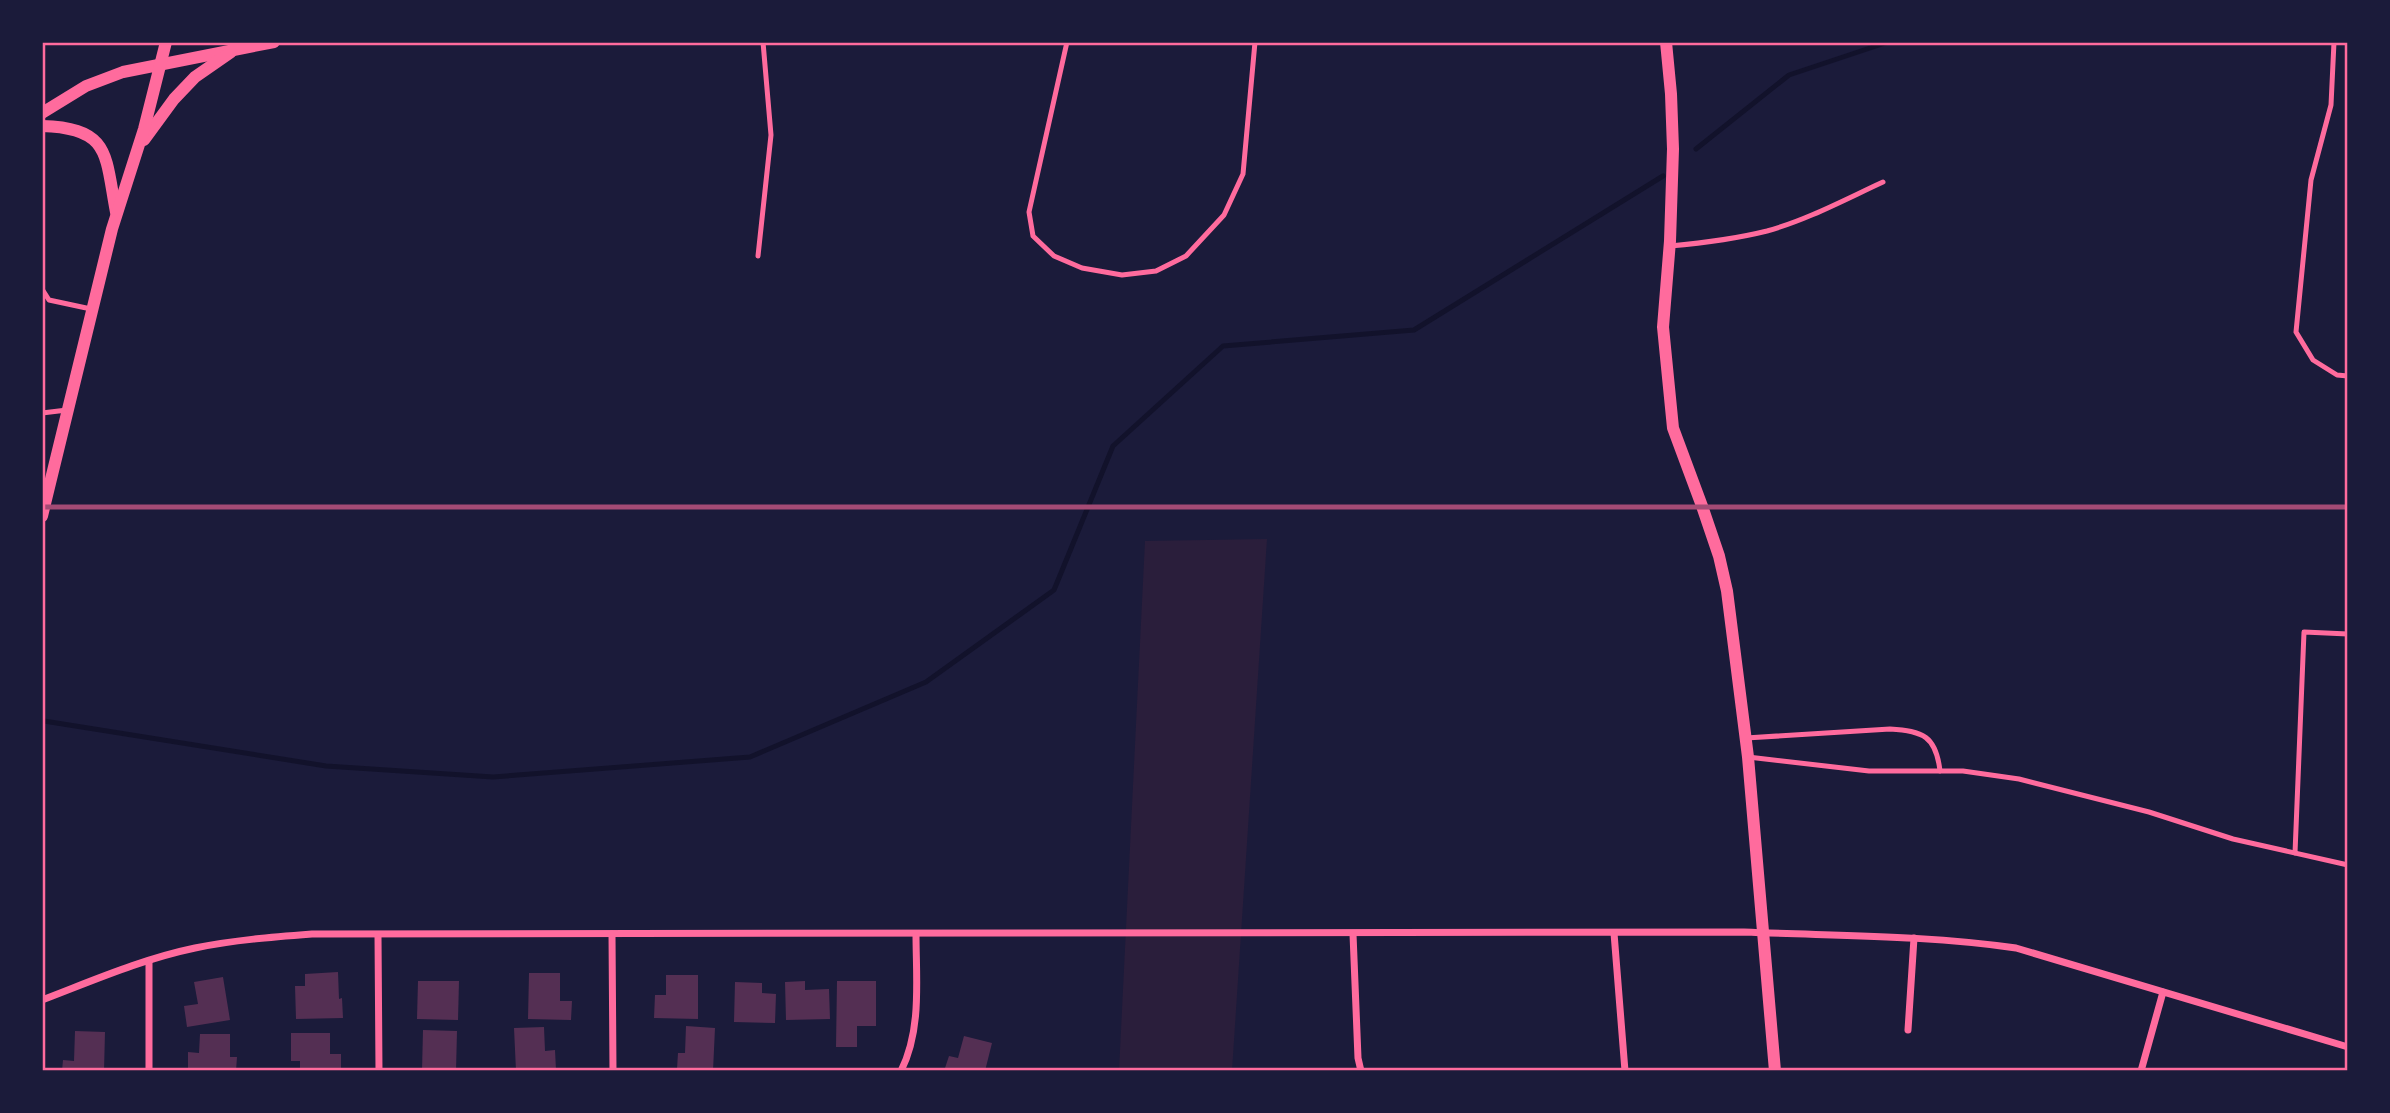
<svg xmlns="http://www.w3.org/2000/svg" width="2390" height="1113" viewBox="0 0 2390 1113" font-family="'Nunito Sans',sans-serif">
<style>
.green{fill:#2a1e3b}
.lines{fill:none;stroke-linecap:round;stroke-linejoin:round}
.stream{stroke:#12122b;stroke-width:5}
.building{fill:#542f53}
.service{stroke:#ff6b9d;stroke-width:5}
.minor{stroke:#ff6b9d;stroke-width:7}
.tertiary{stroke:#ff6b9d;stroke-width:12}
.rail{stroke:#a44b75;stroke-width:5}
.neatline{fill:none;stroke:#ff6b9d;stroke-width:2.5}
</style>
<rect width="100%" height="100%" fill="#1b1b3a"/>
<polygon class="green" points="1267,539 1232,1071 1119,1071 1145,541"/>
<g class="lines">
<g class="stream">
<polyline points="1696,149 1789,75 1888,42"/>
<polyline points="44,721 326,766 493,777 750,757 926,682 1054,590 1113,446 1223,346 1414,330 1663,176"/>
</g>
</g>
<g class="building">
<polygon points="338,972 339,999 342,998 343,1018 296,1019 295,986 305,986 305,974"/>
<polygon points="529,973 560,973 560,1001 572,1001 571,1020 528,1019"/>
<polygon points="666,975 698,975 698,1019 654,1018 655,995 666,995"/>
<polygon points="223,977 230,1020 187,1027 184,1006 198,1004 194,982"/>
<polygon points="418,981 459,981 458,1020 417,1019"/>
<polygon points="805,981 805,990 829,989 830,1019 786,1020 785,982"/>
<polygon points="837,981 876,981 876,1026 857,1026 857,1047 836,1047"/>
<polygon points="735,982 762,983 762,993 776,994 775,1023 734,1022"/>
<polygon points="686,1026 715,1028 713,1071 677,1069 678,1053 685,1053"/>
<polygon points="544,1027 545,1051 555,1050 556,1070 516,1071 514,1028"/>
<polygon points="423,1030 457,1031 456,1071 422,1071"/>
<polygon points="75,1031 105,1032 104,1071 62,1071 63,1060 74,1061"/>
<polygon points="291,1033 330,1033 330,1054 341,1054 341,1071 300,1071 300,1061 291,1061"/>
<polygon points="200,1034 230,1034 230,1057 237,1057 236,1071 188,1071 188,1052 199,1053"/>
<polygon points="964,1036 992,1043 985,1071 944,1071 949,1056 958,1058"/>
</g>
<g class="lines">
<g class="service">
<polyline points="1067,42 1029,212 1033,236 1054,256 1082,268 1122,275 1156,271 1186,256 1224,215 1243,174 1255,42"/>
<polyline points="2334,42 2331,105 2311,180 2296,332 2313,360 2337,375 2348,376"/>
<path d="M1670 246C1703 243 1735 239 1767 231 1807 220 1846 199 1883 182"/>
<polyline points="758,256 771,135 763,42"/>
<polyline points="42,289 49,300 91,309"/>
<polyline points="42,413 67,410"/>
<path d="M1746 738 1890 729C1923 731 1936 736 1940 771"/>
<polyline points="1748,757 1869,771 1963,771 2019,779 2149,812 2233,839 2348,865"/>
<polyline points="2295,853 2304,632 2348,634"/>
</g>
<g class="minor">
<polyline points="1614,933 1625,1071"/>
<polyline points="612,934 613,1070"/>
<polyline points="1353,934 1358,1058 1361,1071"/>
<polyline points="378,935 379,1071"/>
<polyline points="149,961 149,1071"/>
<path d="M42 1000C92 981 142 959 195 948 234 940 273 937 312 934L1744 932C1835 936 1926 935 2016 948L2348 1047"/>
<polyline points="1908,1030 1914,938"/>
<path d="M901 1071C922 1029 916 979 916 934"/>
<polyline points="2141,1071 2163,992"/>
</g>
<g class="tertiary">
<polyline points="1666,42 1671,94 1673,149 1670,241 1663,327 1673,428 1702,506 1719,556 1727,591 1748,757 1775,1071"/>
<polyline points="42,113 86,86 123,72 274,42"/>
<path d="M42 126C111 128 105 155 116 212"/>
<polyline points="144,140 174,99 195,77 231,52"/>
<polyline points="42,516 112,229 144,129 166,42"/>
</g>
<polyline class="rail" points="42,507 2348,507"/>
</g>
<rect width="2390" height="1113" fill="none" stroke="#1b1b3a" stroke-width="88"/>
<rect x="44" y="44" width="2302" height="1025" class="neatline"/>
</svg>
